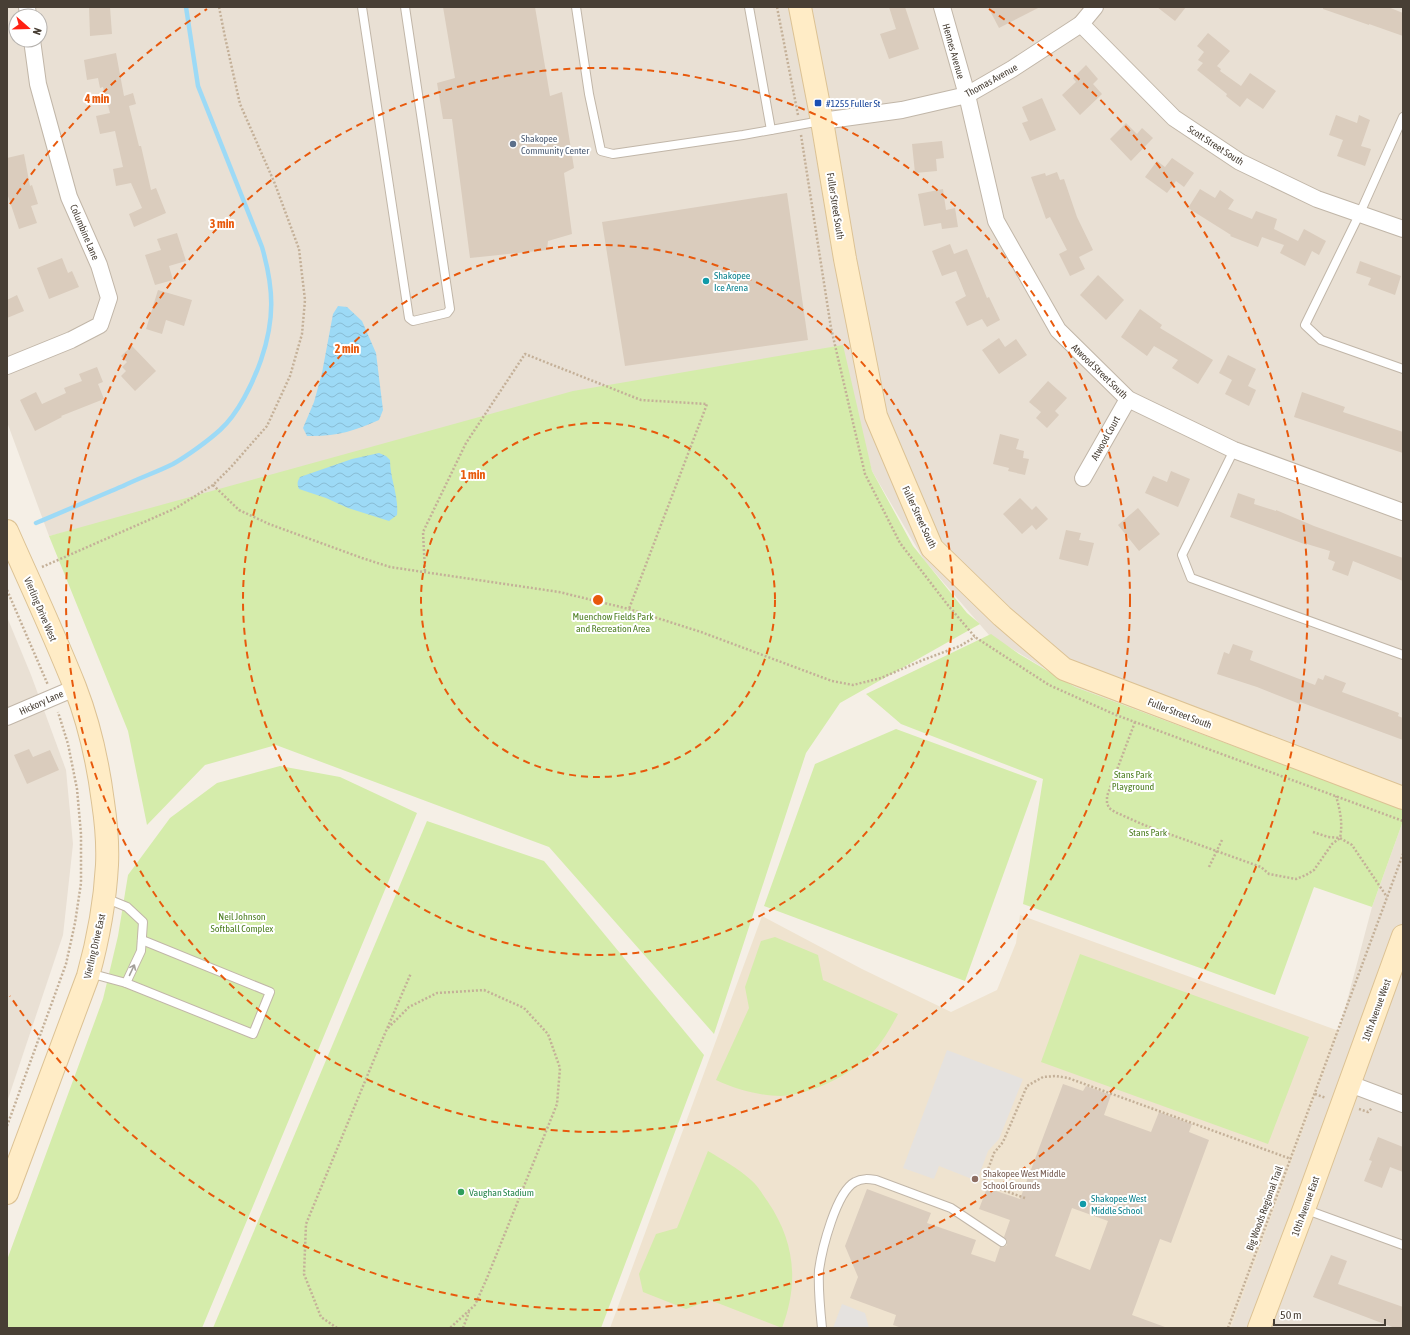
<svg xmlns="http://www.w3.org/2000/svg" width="1410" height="1335" viewBox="0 0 1410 1335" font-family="'Asap Condensed',sans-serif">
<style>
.residential{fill:#e9e0d4;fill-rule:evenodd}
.education{fill:#efe3cf}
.green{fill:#d5ecab}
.parking{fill:#e5e2df}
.water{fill:url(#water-waves)}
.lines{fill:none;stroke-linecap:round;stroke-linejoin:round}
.stream{stroke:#9ddaf6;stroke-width:4.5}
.building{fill:#daccbd;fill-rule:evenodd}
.lane-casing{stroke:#c1b6a8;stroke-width:10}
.street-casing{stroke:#c1b6a8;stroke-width:18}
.secondary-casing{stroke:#dcc294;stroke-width:24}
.path{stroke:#c4b098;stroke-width:2.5;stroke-dasharray:2 2;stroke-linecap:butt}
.lane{stroke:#fff;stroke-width:8}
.street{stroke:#fff;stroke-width:16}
.secondary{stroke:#ffecc6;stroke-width:22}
.oneway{stroke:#a49f9a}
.ring{fill:none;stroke:#e8590c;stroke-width:2;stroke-dasharray:7 5}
.transit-dot{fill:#1a4fb4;stroke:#fff;stroke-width:1.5}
.service-dot{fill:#5c6f8a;stroke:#fff;stroke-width:1.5}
.culture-dot{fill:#0f9aa8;stroke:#fff;stroke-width:1.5}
.education-dot{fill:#8d6e63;stroke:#fff;stroke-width:1.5}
.leisure-dot{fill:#2e9e5b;stroke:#fff;stroke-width:1.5}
.labels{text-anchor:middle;stroke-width:4;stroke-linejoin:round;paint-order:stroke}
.street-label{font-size:10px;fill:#483f35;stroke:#fff}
.transit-label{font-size:10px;fill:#164399;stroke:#fff;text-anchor:start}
.service-label{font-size:10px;fill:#4e5e75;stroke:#fff;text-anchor:start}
.culture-label{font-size:10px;fill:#0d838f;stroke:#fff;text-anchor:start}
.park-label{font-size:10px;fill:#4e7f23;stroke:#fff}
.education-label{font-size:10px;fill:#785e54;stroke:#fff;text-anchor:start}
.leisure-label{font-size:10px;fill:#27864d;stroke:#fff;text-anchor:start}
.centre{fill:#e8590c;stroke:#fff;stroke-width:2}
.ring-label{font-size:12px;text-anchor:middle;font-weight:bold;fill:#e8590c;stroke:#fff;stroke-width:4;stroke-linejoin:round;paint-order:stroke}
</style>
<defs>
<pattern id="water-waves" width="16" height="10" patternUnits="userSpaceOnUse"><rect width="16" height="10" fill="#9ddaf6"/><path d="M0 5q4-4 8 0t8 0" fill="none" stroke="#89bcd4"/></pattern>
</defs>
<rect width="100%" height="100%" fill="#f5efe6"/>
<g class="residential">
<path d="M7 7H1403V809L1075 687 989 635 924 560 872 471 837 346 49 536 7 422ZM16 16H40V40H16Z"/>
<polygon points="7,617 31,675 66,770 73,844 63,935 7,1102"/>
<polygon points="1403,821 1403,1328 1222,1328 1339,1031 1372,907"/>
</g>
<polygon class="education" points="1020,915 1339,1031 1231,1328 610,1328 762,916 862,969 951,1012 997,990 1016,943"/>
<g class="green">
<polygon points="843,345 872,471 913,546 967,613 980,624 840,703 806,753 714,1034 549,847 276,745 205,765 147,825 128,731 49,536 573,391"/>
<polygon points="991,634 1019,654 1075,687 1403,809 1403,821 1372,907 1314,887 1275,995 1023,904 1043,779 901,724 866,694"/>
<polygon points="896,729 1037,781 965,981 764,906 815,764"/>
<polygon points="280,766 340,777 417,813 202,1328 7,1328 7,1260 103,999 118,936 128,875 170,818 217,783"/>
<polygon points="427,821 544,861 704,1055 601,1328 213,1328"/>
<path d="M775 937 818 955 823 980 898 1014C890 1029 882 1043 871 1054 849 1076 812 1094 781 1096 760 1096 735 1089 716 1080L749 1008 745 987 761 941Z"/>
<polygon points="1080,954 1309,1037 1268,1144 1041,1062"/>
<path d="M708 1151C723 1160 738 1168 751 1180 758 1186 763 1195 768 1202 795 1242 799 1283 782 1328L710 1300 686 1309 643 1292 639 1274 656 1234 677 1228Z"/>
</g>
<g class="parking">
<polygon points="947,1050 1023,1079 999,1139 988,1151 977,1181 939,1166 934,1179 903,1168"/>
<polygon points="842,1304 865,1313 869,1328 833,1328"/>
</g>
<g class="water">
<path d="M338 306 347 307 362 321 376 353 383 410 379 420C355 431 334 437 307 436L303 428 314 402 322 373 333 314Z"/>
<path d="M379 453 386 456 390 460C390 479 399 496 397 515L389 521 348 508 326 498 299 489C297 484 297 482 300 477L352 459Z"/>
</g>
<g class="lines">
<path class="stream" d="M36 523C65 511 94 498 123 486 139 478 157 472 173 464 187 456 208 441 220 430 238 414 253 383 261 360 275 319 274 289 262 247L198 86 186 7"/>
</g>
<g class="building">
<polygon points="89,7 110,7 112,34 90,36"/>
<polygon points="443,7 535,7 550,96 562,92 574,168 564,173 572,234 548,241 547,250 470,258 452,119 443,119 437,83 455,78"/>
<polygon points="889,7 905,7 919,49 889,59 880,34 896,29"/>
<polygon points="988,7 1040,7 999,28"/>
<polygon points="1157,7 1186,7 1175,21"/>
<polygon points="1323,7 1388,7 1403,13 1403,36 1369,24 1369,25 1323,9"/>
<polygon points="1208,33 1230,51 1217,66 1221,69 1220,71 1241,86 1250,73 1276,91 1263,109 1247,98 1240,107 1226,96 1227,94 1197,70 1203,63 1198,60 1204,52 1197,46"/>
<polygon points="116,53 124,96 133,93 136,104 129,106 139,146 141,146 151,190 156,188 166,213 134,227 129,214 142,208 131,183 116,186 113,169 123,167 115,131 100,134 96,116 110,113 103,87 100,88 98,78 87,80 84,60"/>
<polygon points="1086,65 1098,79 1093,84 1102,94 1080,115 1062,95 1076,82 1073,78"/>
<polygon points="1042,98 1056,130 1030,141 1022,123 1028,121 1022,107"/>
<polygon points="1336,115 1357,123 1359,115 1370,120 1361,146 1371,149 1365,166 1337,156 1343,140 1329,135"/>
<polygon points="1126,123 1137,134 1142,128 1153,138 1131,161 1110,139"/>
<polygon points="942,141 944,158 936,159 937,171 915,173 912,144"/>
<polygon points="24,154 30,186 32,185 38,204 31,206 37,223 19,229 7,193 7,158"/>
<polygon points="1172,158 1194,173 1184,187 1176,181 1167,193 1145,177 1157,161 1165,167"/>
<polygon points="1057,172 1060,180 1064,179 1077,217 1093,250 1079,257 1085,269 1070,276 1059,254 1067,250 1050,217 1046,219 1031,177 1045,173 1046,176"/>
<polygon points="943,189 946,210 955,208 958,227 942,229 941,223 924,226 918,194"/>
<polygon points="1200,189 1215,198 1220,190 1234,200 1228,209 1252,219 1256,211 1277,219 1274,229 1298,241 1304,229 1326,241 1319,255 1312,251 1305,266 1280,253 1284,245 1262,237 1258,247 1230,236 1231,235 1188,208"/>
<polygon points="787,193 808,340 625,366 602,222"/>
<polygon points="177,233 186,261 169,266 173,280 155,285 145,255 161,250 157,239"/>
<polygon points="950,244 954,254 967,249 987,298 989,297 1000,320 987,327 982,319 967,326 955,302 966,296 956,271 942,276 932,251"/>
<polygon points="62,258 68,273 72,271 79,287 49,299 37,268"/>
<polygon points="1360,261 1401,276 1395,295 1368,285 1371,278 1356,273"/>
<polygon points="1098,275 1124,300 1106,320 1080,295"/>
<polygon points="158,290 192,300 184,326 166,320 162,334 146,329"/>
<polygon points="17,295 24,311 7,318 7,300"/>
<polygon points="1140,309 1162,325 1160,328 1213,360 1198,384 1172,368 1178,360 1154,346 1147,356 1121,337"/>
<polygon points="999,338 1005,347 1016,339 1027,355 999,374 982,350"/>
<polygon points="132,346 156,371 135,391 121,376 126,371 122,367 127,362 121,356"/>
<polygon points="1228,355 1256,369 1248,386 1256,390 1249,406 1225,394 1232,380 1219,373"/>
<polygon points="97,367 103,382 98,384 104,399 61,416 62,417 35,431 20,400 36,392 42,404 66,393 64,388 82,381 79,374"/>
<polygon points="1048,381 1067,398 1055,411 1059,415 1047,428 1036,418 1041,412 1029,402"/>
<polygon points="1302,392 1345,407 1343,412 1403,432 1403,453 1294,417"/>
<polygon points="1000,434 1019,439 1016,449 1024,451 1023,458 1029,459 1025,475 1008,471 1009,468 993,464"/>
<polygon points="1171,471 1190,479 1178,507 1145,493 1153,476 1167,482"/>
<polygon points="1238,493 1255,499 1254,504 1276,511 1276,510 1314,526 1403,558 1403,581 1353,561 1348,576 1332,570 1335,562 1328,559 1330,551 1307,544 1307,545 1230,517"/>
<polygon points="1020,498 1032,510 1036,506 1048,519 1036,530 1032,525 1022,534 1003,514"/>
<polygon points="1138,508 1160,534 1139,551 1118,525"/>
<polygon points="1066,530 1081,533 1079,540 1094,543 1088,566 1059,559"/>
<polygon points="1233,644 1253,651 1250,660 1315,685 1318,678 1323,680 1325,675 1346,683 1342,692 1399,713 1398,716 1403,718 1403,740 1300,702 1300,704 1257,687 1217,674 1224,652 1229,654"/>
<polygon points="29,749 33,757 50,750 59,770 27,784 14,755"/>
<path d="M1063 1084 1083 1091 1086 1086 1111 1095 1104 1115 1151 1132 1159 1112 1192 1124 1189 1132 1209 1140 1171 1243 1160 1239 1132 1315 1165 1327V1328H902L893 1325 896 1315 850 1298 858 1277 845 1246 867 1189 931 1213 927 1223 976 1240 971 1254 995 1262 1000 1247H1004L1007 1245V1240L1004 1237 1010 1220 979 1209 987 1188 1020 1199ZM1072 1208 1108 1221 1090 1270 1055 1256Z"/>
<polygon points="1378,1137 1403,1147 1403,1172 1390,1167 1382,1188 1364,1181 1372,1161 1369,1160"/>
<polygon points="1331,1255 1347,1261 1338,1284 1403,1307 1403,1328 1395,1328 1313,1297"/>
</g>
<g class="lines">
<g class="lane-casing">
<g id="lane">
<polyline points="362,7 409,318 413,321 447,313 450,309 405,7"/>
<polyline points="576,7 589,94 601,151 613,154 743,135 821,121"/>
<polyline points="749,7 771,130"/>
<polyline points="1403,117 1360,213 1305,325 1321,340 1403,369"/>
<polyline points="1234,450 1182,555 1191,578 1403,655"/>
<polyline points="89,973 126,983 141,951 143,922 127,907 105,898"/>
<polyline points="126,983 253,1034 270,992 142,940"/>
<polyline points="1304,1209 1403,1245"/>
<path d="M822 1328C820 1309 818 1289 819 1270 822 1249 836 1192 855 1182 862 1178 869 1179 876 1180L951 1208 1002 1242"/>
</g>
</g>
<g class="street-casing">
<g id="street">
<polyline points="27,7 28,16"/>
<polyline points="942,7 967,95 996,221 1058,330 1128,399 1234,450 1403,512"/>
<polyline points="1081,24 1174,118 1240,162 1317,199 1403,229"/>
<polyline points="822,121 902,110 967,95 1012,69 1081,24 1095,7"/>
<polyline points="7,366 71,340 100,325 109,298 99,265 69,197 38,84 32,40"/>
<polyline points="1083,478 1128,399"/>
<polyline points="7,717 75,688"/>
<polyline points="1350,1084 1403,1104"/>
</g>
</g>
<g class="secondary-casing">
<g id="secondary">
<polyline points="800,7 822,121 845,259 876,416 932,548 1002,616 1064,669 1403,798"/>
<path d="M7 531C30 583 54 634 75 687 89 723 98 763 103 802 106 822 108 844 107 865 105 902 98 940 88 976L7 1193"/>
<polyline points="1259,1328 1304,1209 1403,936"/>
</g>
</g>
<g class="path">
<polyline points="777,7 798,115"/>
<polyline points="801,135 831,328 865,474 900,543 947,604 975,637 1049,685 1116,715 1403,821"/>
<polyline points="213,485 239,510 269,524 362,558 390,567 559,592 629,609 701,632 832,681 853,685 881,678 923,660 960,646 975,637"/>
<polyline points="42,567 176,508 213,485 231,467 267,426 290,376 302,334 305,300 299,249 275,184 240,104 225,37 219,7"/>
<polyline points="425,571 423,532 466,443 525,354 641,400 707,404 629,609"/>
<polyline points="7,590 48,685"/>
<path d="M1135 722 1107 796V803L1109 808 1115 812 1144 825 1261 867 1269 874 1296 879 1306 875 1314 870 1332 844 1340 838C1343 823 1340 810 1336 796"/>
<polyline points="1313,832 1328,837 1340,838 1352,845 1387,897"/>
<polyline points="1209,867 1222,840"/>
<polyline points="388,1028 409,1007 437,993 484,990 524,1008 548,1034 560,1068 557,1104 487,1278 475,1305 450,1328"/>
<polyline points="1315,1094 1326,1098"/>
<polyline points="1359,1109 1368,1112 1372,1108"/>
<polyline points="7,1126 66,964 75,923 81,883 81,834 77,789 68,744 58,712"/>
<polyline points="1025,1198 983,1183 994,1153 1003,1142 1027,1086 1043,1077 1056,1076 1068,1078 1291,1159"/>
<polyline points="337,1328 321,1317 304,1274 306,1224 380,1045 411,973"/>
<polyline points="463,1328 469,1312"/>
<polyline points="1228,1328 1403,854"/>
</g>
<use href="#lane" class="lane"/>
<use href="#street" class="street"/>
<use href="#secondary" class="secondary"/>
</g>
<defs><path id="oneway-shaft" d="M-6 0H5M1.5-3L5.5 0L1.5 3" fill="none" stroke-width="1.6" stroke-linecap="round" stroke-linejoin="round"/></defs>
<use class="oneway" href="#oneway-shaft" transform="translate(132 970) rotate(-65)"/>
<g class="ring">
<circle cx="598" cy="600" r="177"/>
<circle cx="598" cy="600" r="355"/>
<circle cx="598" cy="600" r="532"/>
<path d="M10 204A709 709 0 0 1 207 9M989 9A709 709 0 1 1 10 996"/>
</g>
<rect class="transit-dot" x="814" y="99" width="8" height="8" rx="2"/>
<circle class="service-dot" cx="513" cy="144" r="4"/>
<g class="culture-dot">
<circle cx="706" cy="281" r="4"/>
<circle cx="1083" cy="1204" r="4"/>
</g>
<circle class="education-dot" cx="975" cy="1179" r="4"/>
<circle class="leisure-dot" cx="461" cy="1192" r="4"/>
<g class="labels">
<g class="street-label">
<text transform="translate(954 51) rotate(74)" y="4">Hennes Avenue</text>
<text transform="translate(991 80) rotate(-29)" y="4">Thomas Avenue</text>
<text transform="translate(1216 145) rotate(33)" y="4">Scott Street South</text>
<text transform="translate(836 206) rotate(81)" y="4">Fuller Street South</text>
<text transform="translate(85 232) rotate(67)" y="4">Columbine Lane</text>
<text transform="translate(1100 371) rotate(44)" y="4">Atwood Street South</text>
<text transform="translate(1105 438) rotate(-61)" y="4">Atwood Court</text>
<text transform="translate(920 517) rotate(65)" y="4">Fuller Street South</text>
<text transform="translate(41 609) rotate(67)" y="4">Vierling Drive West</text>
<text transform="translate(41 702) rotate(-24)" y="4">Hickory Lane</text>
<text transform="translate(1180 713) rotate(21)" y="4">Fuller Street South</text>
<text transform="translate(94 946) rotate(-77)" y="4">Vierling Drive East</text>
<text transform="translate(1376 1010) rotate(-70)" y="4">10th Avenue West</text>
<text transform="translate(1305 1206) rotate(-70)" y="4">10th Avenue East</text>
<text transform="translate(1264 1208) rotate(-70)" y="4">Big Woods Regional Trail</text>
</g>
<g class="transit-label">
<text x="826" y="107">#1255 Fuller St</text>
</g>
<g class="service-label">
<text x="521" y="142">Shakopee<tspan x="521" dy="12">Community Center</tspan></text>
</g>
<g class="culture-label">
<text x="714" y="279">Shakopee<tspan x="714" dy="12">Ice Arena</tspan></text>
<text x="1091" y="1202">Shakopee West<tspan x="1091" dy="12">Middle School</tspan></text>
</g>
<g class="park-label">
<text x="613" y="620">Muenchow Fields Park<tspan x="613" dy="12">and Recreation Area</tspan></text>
<text x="1133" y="778">Stans Park<tspan x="1133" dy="12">Playground</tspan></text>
<text x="1148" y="836">Stans Park</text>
<text x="242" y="920">Neil Johnson<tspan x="242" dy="12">Softball Complex</tspan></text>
</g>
<g class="education-label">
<text x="983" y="1177">Shakopee West Middle<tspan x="983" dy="12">School Grounds</tspan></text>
</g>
<g class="leisure-label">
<text x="469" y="1196">Vaughan Stadium</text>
</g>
</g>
<circle cx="598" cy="600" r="6" class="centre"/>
<g class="ring-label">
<text x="97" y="103">4 min</text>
<text x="222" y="228">3 min</text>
<text x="347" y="353">2 min</text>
<text x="473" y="479">1 min</text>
</g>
<rect width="1410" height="1335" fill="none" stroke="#483f35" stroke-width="16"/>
<g transform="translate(28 28) rotate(110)"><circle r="19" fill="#ffffff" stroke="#b6b2ae"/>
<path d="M0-3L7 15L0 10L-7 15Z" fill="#ff2013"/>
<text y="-6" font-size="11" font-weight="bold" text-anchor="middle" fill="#483f35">N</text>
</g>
<path d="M1274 1319v6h111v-6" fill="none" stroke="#483f35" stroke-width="2"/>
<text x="1280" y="1319" font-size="12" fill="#483f35" stroke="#ffffff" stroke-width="3" paint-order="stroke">50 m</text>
</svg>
